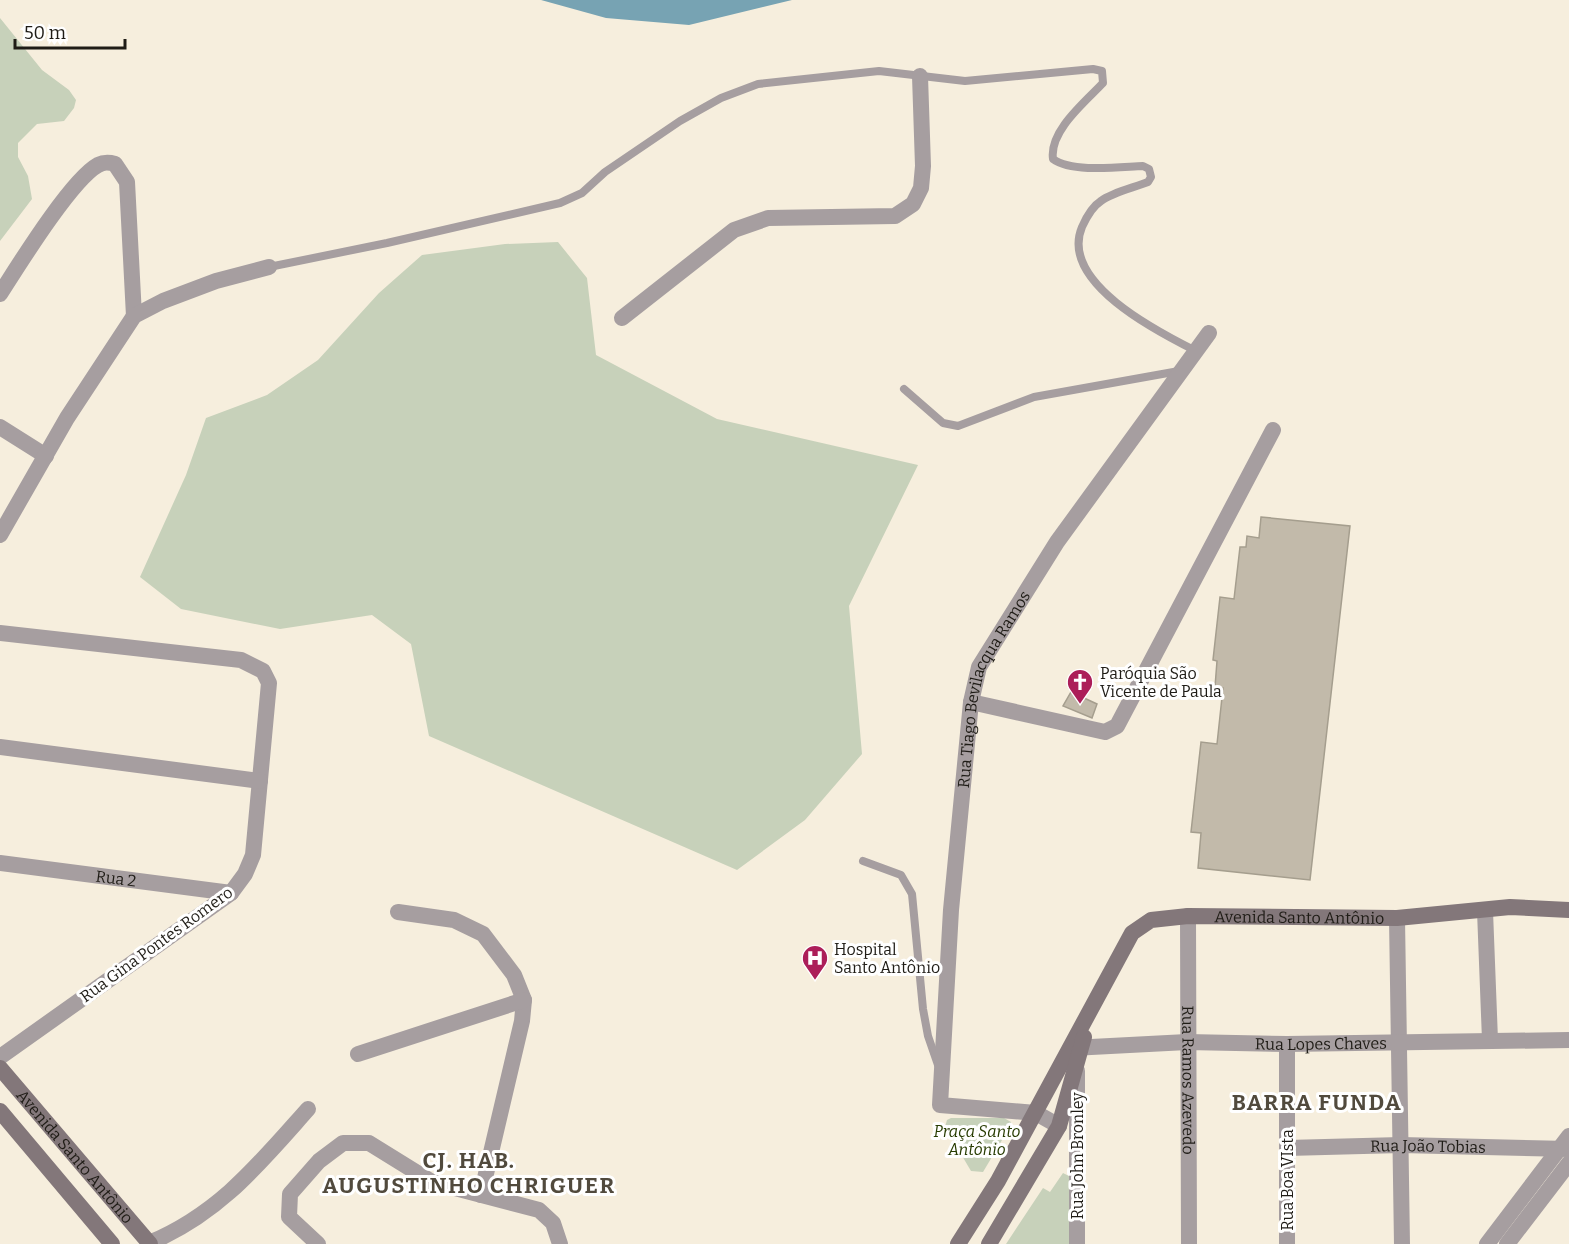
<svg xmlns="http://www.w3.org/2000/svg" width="1569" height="1244" viewBox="0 0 1569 1244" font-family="Bitter,serif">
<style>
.green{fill:#c7d1ba}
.water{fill:#77a3b3}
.building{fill:#c2baaa;stroke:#a59e8e;stroke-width:1.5}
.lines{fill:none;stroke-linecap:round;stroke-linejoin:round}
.service{stroke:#a69ea0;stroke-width:8}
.minor{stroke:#a69ea0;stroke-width:16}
.tertiary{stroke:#a69ea0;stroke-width:16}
.secondary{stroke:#83777a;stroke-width:16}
.labels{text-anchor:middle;stroke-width:6;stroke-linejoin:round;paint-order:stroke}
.poi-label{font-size:16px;fill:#1f1c16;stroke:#fff;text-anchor:start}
.street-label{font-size:16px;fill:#1f1c16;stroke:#fff}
.park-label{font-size:16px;font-style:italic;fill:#283c02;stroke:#fff}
.district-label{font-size:22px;font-weight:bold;letter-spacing:1.5px;fill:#514a3d;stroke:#fff}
</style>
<rect width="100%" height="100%" fill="#f6eedd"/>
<g class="green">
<polygon points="0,18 42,70 69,90 76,100 74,108 64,121 37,124 18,143 18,157 28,176 32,199 0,241"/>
<polygon points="558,242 587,278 596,355 717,419 918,465 849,606 862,754 805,820 737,870 429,736 411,644 372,615 280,629 181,609 140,577 186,475 206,418 267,395 318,360 379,293 422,255 505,244"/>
<polygon points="951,1118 1004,1118 1011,1122 1011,1125 983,1172 971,1171 945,1127 947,1120"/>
<polygon points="1063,1173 1073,1178 1073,1244 1006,1244 1043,1188 1050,1192"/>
</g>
<polygon class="water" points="541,0 792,0 689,25 606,18"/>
<g class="building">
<polygon points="1261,517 1350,526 1310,880 1198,868 1201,833 1191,832 1201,742 1217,744 1223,688 1215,687 1217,661 1213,660 1220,597 1234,599 1240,547 1246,547 1247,536 1259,538"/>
<polygon points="1071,692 1097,704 1092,718 1063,706"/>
</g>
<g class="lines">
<g class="service">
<path d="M269 267 387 243 560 203 582 193 605 172 680 121 721 98 758 84 879 71 965 81 1093 69 1102 71 1103 83C1085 102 1049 131 1053 159 1072 173 1119 167 1143 166L1149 169 1151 177 1148 182C1133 188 1113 192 1101 201 1093 206 1086 218 1082 227 1059 282 1158 332 1196 351"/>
<polyline points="904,389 943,423 958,426 1034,397 1179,371"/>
<polyline points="863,861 901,875 912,894 923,1009 928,1036 938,1065"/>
</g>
<g class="minor">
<path d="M0 294C18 266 71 180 98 165 104 162 108 162 115 164L127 182 134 316"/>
<polyline points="622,318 734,230 768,218 895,216 913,204 921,188 923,166 920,76"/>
<polyline points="0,427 46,456"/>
<polyline points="0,535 67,418 134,316 163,301 216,281 269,267"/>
<polyline points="0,633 241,660 263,671 269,683 253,855 245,874 231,893 0,1057"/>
<polyline points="971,702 1105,732 1117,726 1273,430"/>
<polyline points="0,747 260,781"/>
<path id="s1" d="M0 863 231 893"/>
<polyline points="1485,911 1490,1040"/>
<polyline points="398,912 454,920 483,934 514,975 524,1000 522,1021 481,1195"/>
<path id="s2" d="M1188 916 1189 1244"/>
<polyline points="1397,918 1402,1244"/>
<polyline points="1287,1044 1287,1244"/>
<path id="s3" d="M1072 1048 1187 1042 1287 1044 1569 1040"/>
<polyline points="358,1054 524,1000"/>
<path id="s4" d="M1059 1126 1036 1113 940 1105 951 910 971 702 979 667 1057 542 1209 333"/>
<path id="s5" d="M1287 1148 1401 1145 1569 1149"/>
<path d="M149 1243C219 1214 259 1164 308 1109"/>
<polyline points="318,1244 289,1217 290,1194 319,1161 343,1143 369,1143 432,1182 539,1210 553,1223 560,1244"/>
<polyline points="1077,1244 1077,1071"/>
</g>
<g class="tertiary">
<polyline points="1487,1244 1569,1136"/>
<polyline points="1507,1244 1569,1163"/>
</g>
<g class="secondary">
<path id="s6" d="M0 1068 150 1244"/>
<polyline points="0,1111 112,1244"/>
<path id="s7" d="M958 1244 998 1181 1132 933 1151 920 1188 916 1397 918 1510 907 1569 910"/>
<polyline points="989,1244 1059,1126 1084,1037"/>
</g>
</g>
<defs>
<g id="church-pin" transform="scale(1.35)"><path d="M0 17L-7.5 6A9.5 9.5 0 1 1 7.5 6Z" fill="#ac1e59" stroke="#fff"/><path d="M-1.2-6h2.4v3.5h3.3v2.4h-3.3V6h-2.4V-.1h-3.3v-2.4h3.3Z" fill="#fff"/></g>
<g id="hospital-pin" transform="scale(1.35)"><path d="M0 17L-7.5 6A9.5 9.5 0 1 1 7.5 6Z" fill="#ac1e59" stroke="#fff"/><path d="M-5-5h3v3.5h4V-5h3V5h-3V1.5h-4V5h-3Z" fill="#fff"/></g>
</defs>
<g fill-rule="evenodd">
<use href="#church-pin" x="1080" y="682"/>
<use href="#hospital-pin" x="815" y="958"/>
</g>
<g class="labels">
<g class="poi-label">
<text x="1100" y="679">Paróquia São<tspan x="1100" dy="18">Vicente de Paula</tspan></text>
<text x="834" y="955">Hospital<tspan x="834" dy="18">Santo Antônio</tspan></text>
</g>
<g class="street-label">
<text dy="6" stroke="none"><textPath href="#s4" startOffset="546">Rua Tiago Bevilacqua Ramos</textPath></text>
<text dy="6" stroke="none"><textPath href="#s1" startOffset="117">Rua 2</textPath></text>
<text dy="6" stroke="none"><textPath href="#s7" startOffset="528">Avenida Santo Antônio</textPath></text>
<text transform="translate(156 944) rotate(-36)" y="6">Rua Gina Pontes Romero</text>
<text dy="6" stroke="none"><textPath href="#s3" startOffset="249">Rua Lopes Chaves</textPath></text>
<text dy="6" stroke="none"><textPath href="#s2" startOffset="164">Rua Ramos Azevedo</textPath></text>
<text dy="6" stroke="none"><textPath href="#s5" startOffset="141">Rua João Tobias</textPath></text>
<text dy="6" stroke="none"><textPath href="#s6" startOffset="116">Avenida Santo Antônio</textPath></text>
<text transform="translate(1077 1156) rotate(-90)" y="6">Rua John Bronley</text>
<text transform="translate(1287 1180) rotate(-90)" y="6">Rua Boa VIsta</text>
</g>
<g class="park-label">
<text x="977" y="1137">Praça Santo<tspan x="977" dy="18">Antônio</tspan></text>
</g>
<g class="district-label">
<text x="1317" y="1110">BARRA FUNDA</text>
<text x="469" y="1168">CJ. HAB.<tspan x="469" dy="25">AUGUSTINHO CHRIGUER</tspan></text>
</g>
</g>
<path d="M15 39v9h110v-9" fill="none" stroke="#1f1c16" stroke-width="3"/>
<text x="24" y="39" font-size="18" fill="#1f1c16" stroke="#ffffff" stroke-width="4.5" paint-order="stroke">50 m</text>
</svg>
